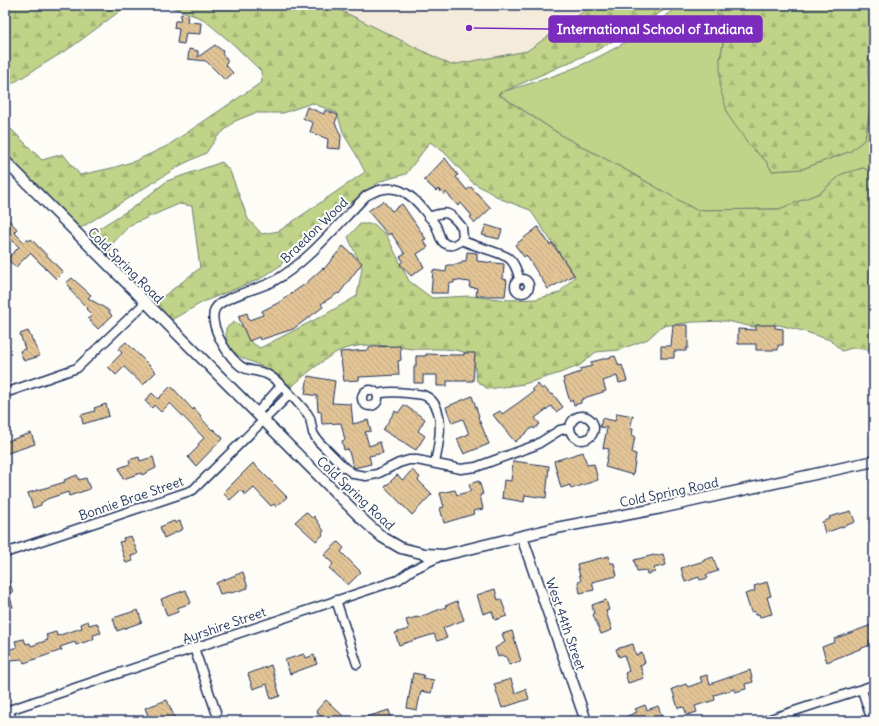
<svg xmlns="http://www.w3.org/2000/svg" width="879" height="726" viewBox="0 0 879 726" font-family="Delius,sans-serif">
<style>
.built{fill:#f5ebda}
.green{fill:#c0d388;stroke:#6e8173}
.forest{fill:url(#forest-firs);stroke:#6e8173}
.building{fill:url(#building-back-hatch);stroke:#1b2f5e}
.lines{fill:none;stroke-linecap:round;stroke-linejoin:round}
.minor-casing{stroke:#1b2f5e;stroke-width:11}
.tertiary-casing{stroke:#1b2f5e;stroke-width:13}
.minor{stroke:#fdfcf7;stroke-width:8}
.tertiary{stroke:#fdfcf7;stroke-width:10}
.labels{text-anchor:middle;stroke-width:4;stroke-linejoin:round;paint-order:stroke}
.street-label{font-size:13px;fill:#1b2f5e;stroke:#fdfcf7}
.leader{fill:none;stroke:#7b2cbf;stroke-width:1.5}
.callout-dot{fill:#7b2cbf;stroke:#fdfcf7;stroke-width:1.5}
.callout{fill:#7b2cbf;stroke:#7b2cbf;stroke-width:1.5}
.callout-label{font-size:14px;text-anchor:middle;font-weight:bold;fill:#fff}
</style>
<defs>
<pattern id="forest-firs" width="22" height="20" patternUnits="userSpaceOnUse"><rect width="22" height="20" fill="#c0d388"/><path d="M5 1l3.5 6h-7zM16 11l3.5 6h-7z" fill="#a4b578"/></pattern>
<pattern id="building-back-hatch" width="6" height="6" patternUnits="userSpaceOnUse"><rect width="6" height="6" fill="#e2c496"/><path d="M-1 5l2 2M0 0l6 6M5-1l2 2" fill="none" stroke="#c1a984"/></pattern>
</defs>
<rect width="100%" height="100%" fill="#fdfcf7"/>
<filter id="ink" filterUnits="userSpaceOnUse"><feTurbulence type="fractalNoise" baseFrequency=".025" numOctaves="2"/><feDisplacementMap in="SourceGraphic" scale="8" xChannelSelector="R" yChannelSelector="G"/><feConvolveMatrix kernelMatrix="1 2 1 2 8 2 1 2 1" color-interpolation-filters="sRGB"/></filter>
<g filter="url(#ink)">
<polygon class="built" points="330,5 593,5 527,51 451,65"/>
<path class="green" d="M681 5H715L724 39 720 59 748 144 766 161 772 171 802 169 851 151 865 139 872 98 874 99V173L863 168 842 174 820 193 779 209 696 210 617 165 564 137 497 93C534 83 573 71 606 53 633 39 657 22 681 5Z"/>
<g class="forest">
<polygon points="5,5 128,5 73,46 5,88"/>
<path d="M166 5H330L451 65 527 51 593 5H672L634 29 597 50 498 94 564 137 617 165 696 210 779 209 820 193 842 174 863 168 874 173V350L852 348 842 351 830 340 803 331 779 325 753 327 727 321 693 322 662 326 648 339 619 350 596 352 579 366 560 373 524 384 488 389 477 381C475 372 476 361 469 355 457 346 429 350 415 349 389 347 362 340 337 352 328 356 298 380 292 387 283 381 273 371 263 367 244 357 224 357 226 328L234 322 244 327 251 342 260 348 326 314 357 296 362 268 348 237 360 224H374L387 236 409 281 432 298 469 296 509 300 536 299 559 293 575 276 530 210 501 199 472 182 444 152 430 142 406 174 381 181 310 232 287 254 281 265 260 279 205 301 171 320 155 303 200 268 192 206 179 204 130 225 113 243 108 255 88 235 135 206 167 181 222 162 230 171 248 219 262 234 279 231 365 172 357 156 344 135 337 113 312 103 283 113H255L235 121 217 137 206 153 181 165 79 229 5 156V123L42 160 63 154 80 175 112 168 135 161 167 146 262 82 261 71 233 44 203 19Z"/>
<polygon points="715,5 873,5 870,9 868,74 872,98 865,139 851,151 802,169 772,171 766,161 748,144 728,115 720,88 720,59 724,39"/>
</g>
<g class="building">
<polygon points="181,14 188,15 187,22 201,23 200,34 186,33 184,44 177,43 179,29 174,28 175,21 180,21"/>
<polygon points="215,45 223,51 222,54 228,61 225,64 233,73 225,80 206,61 188,59 189,49 198,51 198,57"/>
<polygon points="307,107 324,114 325,110 338,115 335,123 341,136 340,149 327,148 328,139 310,132 313,123 303,118"/>
<polygon points="445,158 458,175 456,177 467,190 471,187 491,208 475,223 470,217 472,216 461,203 458,206 446,192 444,195 438,189 436,191 424,180"/>
<polygon points="383,201 392,211 402,204 426,239 423,240 428,247 417,254 424,267 411,276 400,264 403,261 400,257 405,254 391,233 388,235 368,211"/>
<polygon points="5,216 17,229 14,232 24,242 27,239 29,241 31,239 63,272 56,279 30,253 16,267 7,259 19,247 9,237 5,241"/>
<polygon points="486,225 502,230 499,239 482,235"/>
<polygon points="538,227 550,245 552,243 574,275 548,289 526,255 524,257 515,245"/>
<polygon points="343,246 362,263 339,294 338,293 321,304 323,307 293,329 260,340 259,337 249,341 238,316 247,313 249,320 263,315 262,311 278,303 305,284 323,268 324,269"/>
<polygon points="467,252 477,253 477,261 504,264 503,279 507,280 505,296 476,296 477,288 469,287 470,282 454,280 454,283 449,283 448,293 431,293 433,270 446,272 447,265 455,265 455,264 461,264 462,261 466,261"/>
<polygon points="72,278 91,295 88,298 108,310 112,316 98,329 88,319 92,315 86,309 87,308 70,290 71,288 66,283"/>
<polygon points="673,325 688,325 688,348 686,348 686,351 674,351 674,358 661,358 661,346 671,346"/>
<polygon points="756,325 775,325 775,328 783,329 783,345 778,345 778,350 756,350 756,344 738,344 738,329 756,330"/>
<polygon points="28,331 40,356 24,361 20,351 25,349 20,334"/>
<polygon points="126,342 156,372 143,385 124,367 116,375 108,367 122,353 118,349"/>
<polygon points="400,346 401,360 398,361 399,375 359,377 359,380 344,381 340,352 369,350 369,347"/>
<polygon points="464,353 475,353 473,381 467,381 466,379 466,381 447,381 447,386 437,386 437,375 423,375 423,383 414,383 414,366 416,366 416,356 426,356 426,354 454,355 464,355"/>
<polygon points="615,356 619,366 622,365 627,381 619,383 617,376 603,381 606,391 587,397 581,400 581,403 574,405 572,400 570,402 563,378 581,372 580,369 592,366 591,362"/>
<polygon points="308,376 335,381 332,403 351,404 353,424 368,420 371,431 365,432 369,446 380,442 383,453 369,456 371,464 354,468 348,449 344,450 342,441 345,440 341,423 322,424 321,411 318,412 317,396 305,394"/>
<polygon points="538,384 542,389 544,387 551,395 553,394 563,407 556,412 551,406 535,418 540,424 534,429 533,427 515,442 493,415 500,411 502,414 518,403 534,391 532,389"/>
<polygon points="171,386 193,410 194,408 201,416 200,417 212,430 213,429 223,438 196,466 188,457 199,446 198,444 204,438 170,403 161,412 154,405 152,408 145,401 152,393 158,399"/>
<polygon points="472,396 479,416 478,417 489,444 464,454 457,439 469,434 463,419 452,423 446,407"/>
<polygon points="106,404 109,416 83,424 81,415 95,411 94,408"/>
<polygon points="404,405 425,419 418,431 425,436 416,450 383,430 395,411 398,413"/>
<polygon points="617,413 633,416 630,429 633,429 632,436 635,436 632,453 636,454 633,475 605,467 609,449 603,448 607,428 600,427 602,418 615,421"/>
<polygon points="31,433 35,444 5,454 5,442"/>
<polygon points="583,452 587,465 594,464 598,480 571,489 570,485 561,488 554,461"/>
<polygon points="139,457 140,461 153,457 156,468 142,475 141,473 123,479 119,468 130,464 129,460"/>
<polygon points="513,461 549,466 546,498 525,495 524,502 502,498 504,480 511,481"/>
<polygon points="253,463 287,497 276,507 274,504 271,506 254,488 246,495 241,490 230,500 223,493"/>
<polygon points="412,470 420,477 418,480 432,494 412,515 385,487 397,475 403,480"/>
<polygon points="77,475 79,480 86,478 90,489 69,496 68,492 47,499 41,503 41,505 33,508 28,493 65,482 64,480"/>
<polygon points="479,481 483,494 480,495 483,509 473,511 474,514 444,523 440,508 444,507 440,493 455,490 457,495 471,491 469,484"/>
<polygon points="851,511 855,522 825,533 822,522 830,519 829,517"/>
<polygon points="306,512 312,518 314,516 324,531 322,533 323,535 316,541 295,522"/>
<polygon points="174,521 175,523 180,521 183,529 164,538 160,527"/>
<polygon points="131,536 138,554 131,556 133,561 126,563 119,542 124,541 123,538"/>
<polygon points="338,542 344,548 341,552 361,572 348,585 329,568 333,564 324,555"/>
<polygon points="663,554 666,565 654,568 655,572 647,574 646,570 637,571 634,560 654,555 655,556"/>
<polygon points="609,556 610,563 614,563 617,576 592,582 594,590 580,593 578,582 581,581 577,564"/>
<polygon points="713,557 718,571 706,575 708,578 700,580 699,577 685,582 681,568 704,561 704,560"/>
<polygon points="243,572 248,588 231,593 230,592 220,594 216,583"/>
<polygon points="5,573 6,573 13,592 9,594 13,607 5,609"/>
<polygon points="767,582 771,596 767,597 772,614 760,617 759,614 755,615 754,611 751,612 745,594 755,591 754,586"/>
<polygon points="495,589 498,600 501,599 507,616 495,620 492,611 483,614 477,595"/>
<polygon points="186,590 191,603 177,608 178,612 167,616 161,599"/>
<polygon points="606,600 609,610 606,611 612,630 601,634 593,615 594,614 592,605"/>
<polygon points="457,601 464,620 443,628 447,638 437,641 434,634 399,645 395,633 409,629 406,620 417,617 417,618 446,607 445,606"/>
<polygon points="138,610 142,622 117,631 113,618"/>
<polygon points="88,621 89,625 97,623 101,633 93,635 94,639 76,645 75,642 60,647 62,650 24,663 22,659 11,660 8,650 17,647 15,641 24,639 26,644 30,643 31,646 48,640 46,635 56,632 57,636 82,628 81,624"/>
<polygon points="874,624 874,640 869,641 870,645 827,662 822,647 835,642 834,639"/>
<polygon points="512,631 521,661 509,665 506,656 504,657 503,655 498,657 495,648 505,642 502,634"/>
<polygon points="633,644 636,655 642,653 645,663 640,665 644,678 628,683 625,673 629,671 624,655 619,657 616,649"/>
<polygon points="304,654 306,658 314,655 317,664 290,674 285,660"/>
<polygon points="271,665 280,696 271,699 267,684 253,689 248,674"/>
<polygon points="750,670 753,682 745,684 746,689 735,692 735,689 714,695 715,700 695,706 697,712 687,715 684,707 678,708 672,689 686,684 688,687 702,682 700,677 707,675 710,684"/>
<polygon points="413,673 424,675 423,678 434,680 431,693 421,691 417,710 407,708"/>
<polygon points="511,679 515,693 526,689 529,699 502,708 494,684"/>
<polygon points="167,700 176,721 150,721 145,708"/>
<polygon points="326,700 343,716 339,721 326,721 316,711"/>
<polygon points="645,705 647,710 658,706 662,717 649,721 616,721 637,712 635,709"/>
<polygon points="389,710 392,721 361,721 360,719"/>
</g>
<g class="lines">
<g class="minor-casing">
<g id="minor">
<path d="M429 217C448 210 449 212 462 227L463 238C458 244 451 248 444 243 439 239 439 232 436 226 434 222 430 218 427 214 410 191 393 180 366 196 339 223 307 263 274 281 260 289 221 297 215 309 208 324 226 353 237 363 246 373 260 369 270 376 284 385 296 401 307 413L310 418 313 433 318 441 345 468 354 474 366 476 377 474 399 463 409 460H417L461 469 476 467 536 445 560 430 570 428"/>
<path d="M461 240C476 247 493 250 507 257 514 261 518 272 519 279"/>
<circle cx="522" cy="286" r="7"/>
<circle cx="370" cy="398" r="8"/>
<polyline points="5,393 77,368 145,303"/>
<path d="M377 394C387 391 397 392 408 393 413 394 419 394 423 395 448 404 439 444 435 463"/>
<polyline points="257,413 281,386"/>
<circle cx="582" cy="428" r="12"/>
<polyline points="5,553 193,490 289,395"/>
<polyline points="336,600 357,664"/>
<polyline points="194,648 216,712"/>
<polyline points="862,690 872,721"/>
<polyline points="12,721 9,710 398,580 412,570 443,555"/>
<polyline points="764,721 874,685"/>
</g>
</g>
<g class="tertiary-casing">
<g id="tertiary">
<polyline points="5,161 363,520 382,537 401,548 425,554 444,555 551,529 661,508 874,461"/>
<polyline points="522,537 586,721"/>
</g>
</g>
<use href="#minor" class="minor"/>
<use href="#tertiary" class="tertiary"/>
</g>
</g>
<g class="labels">
<g class="street-label">
<text transform="translate(314 230) rotate(-44)" y="5">Braedon Wood</text>
<text transform="translate(126 265) rotate(45)" y="5">Cold Spring Road</text>
<text transform="translate(669 492) rotate(-12)" y="5">Cold Spring Road</text>
<text transform="translate(356 493) rotate(43)" y="5">Cold Spring Road</text>
<text transform="translate(131 498) rotate(-19)" y="5">Bonnie Brae Street</text>
<text transform="translate(566 624) rotate(71)" y="5">West 44th Street</text>
<text transform="translate(224 625) rotate(-19)" y="5">Ayrshire Street</text>
</g>
</g>
<path class="leader" d="M469 28L549 29"/>
<circle class="callout-dot" cx="469" cy="28" r="4"/>
<rect class="callout" x="549" y="16" width="213" height="26" rx="4"/>
<g class="callout-label">
<text x="655" y="34">International School of Indiana</text>
</g>
<rect width="879" height="726" fill="none" stroke="#fdfcf7" stroke-width="20"/>
<rect x="10" y="10" width="859" height="706" fill="none" stroke="#1b2f5e" stroke-width="1.5" filter="url(#ink)"/>
</svg>
